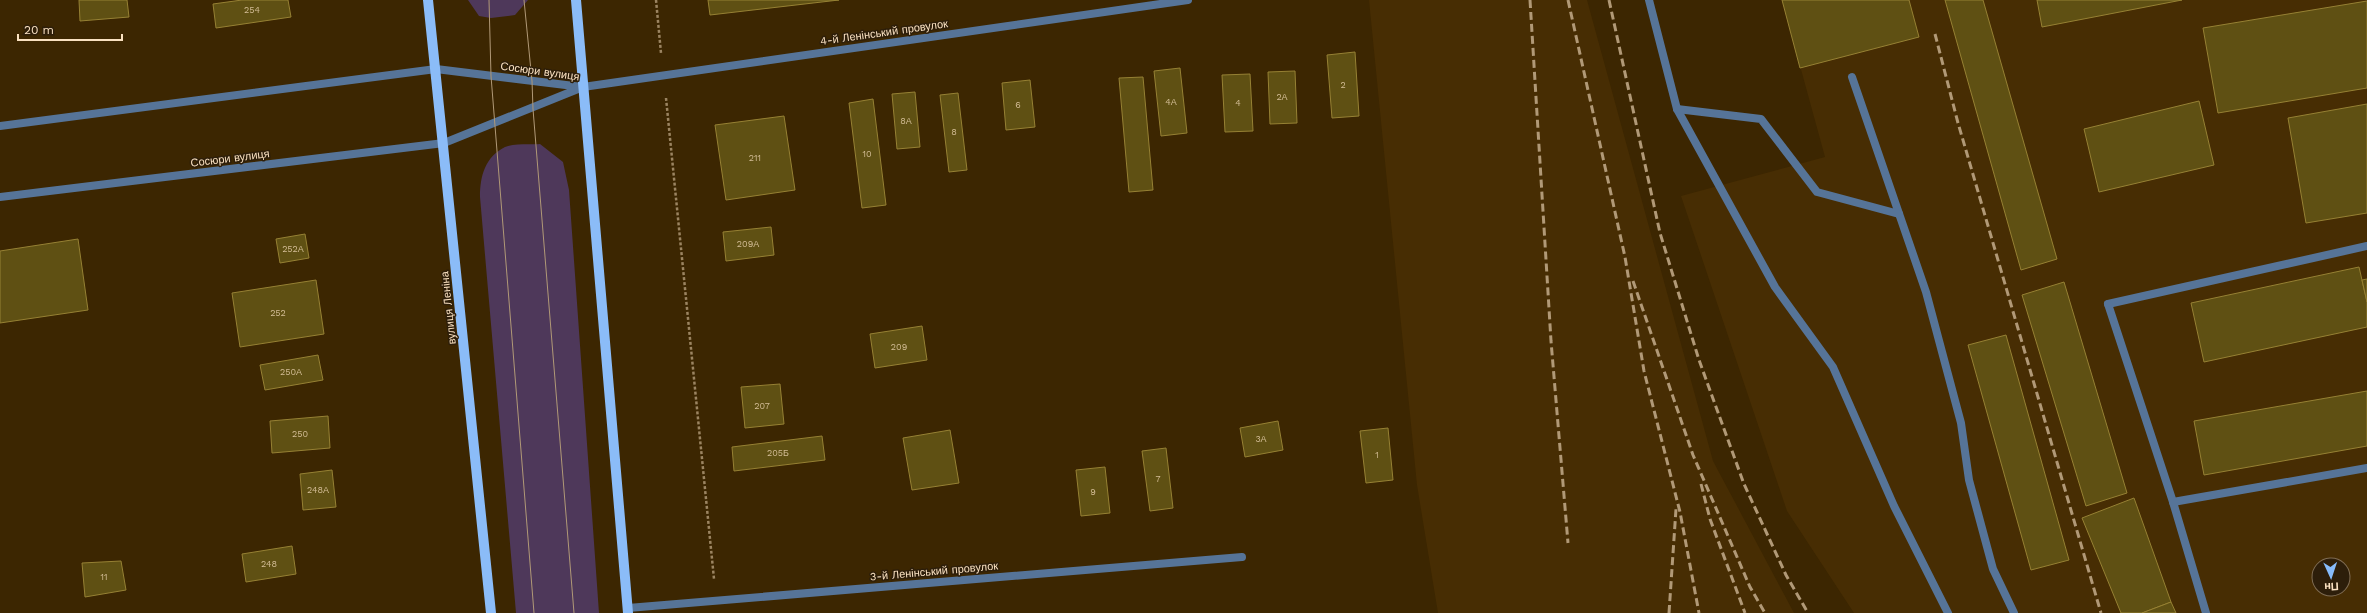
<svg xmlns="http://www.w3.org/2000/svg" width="2367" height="613" viewBox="0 0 2367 613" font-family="'Work Sans',sans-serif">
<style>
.built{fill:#472d03;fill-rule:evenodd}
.green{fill:#4e385a}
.building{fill:#5f5013;stroke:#968134}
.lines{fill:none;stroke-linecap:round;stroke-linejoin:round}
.path{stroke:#9b8461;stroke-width:2.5;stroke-dasharray:3 2;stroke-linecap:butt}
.service{stroke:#567498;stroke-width:8}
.minor{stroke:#567498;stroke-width:8}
.tertiary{stroke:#567498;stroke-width:8}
.primary{stroke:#8bbcf8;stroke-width:10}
.tram{stroke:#b19977;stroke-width:1}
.rail{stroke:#b19977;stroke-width:3;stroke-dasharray:8 4;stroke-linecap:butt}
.labels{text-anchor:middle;stroke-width:3;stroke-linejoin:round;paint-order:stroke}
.number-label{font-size:9px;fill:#d3bd96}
.street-label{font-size:11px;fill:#fae1c1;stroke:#2d1e0a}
</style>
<rect width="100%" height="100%" fill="#3c2601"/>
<g class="built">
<polygon points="1369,0 1587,0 1713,461 1794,613 1438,613 1417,485"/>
<path d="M1782 0H2367V613H1854L1787 511 1681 196 1825 157ZM2319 565H2343V589H2319Z"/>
</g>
<g class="green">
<polygon points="468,0 528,0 515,15 491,18 479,16"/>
<path d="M540 144 563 162 569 190 599 613H516L480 197C480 176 485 157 505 147 514 143 530 145 540 144Z"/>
</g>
<g class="building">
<polygon points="79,0 127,0 129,17 80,21"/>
<polygon points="242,0 288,0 291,17 216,28 213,4"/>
<polygon points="708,0 839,0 710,15"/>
<polygon points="1782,0 1909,0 1919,37 1800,68"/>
<polygon points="1945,0 1983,0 2057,259 2021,270"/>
<polygon points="2037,0 2182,0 2042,27"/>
<polygon points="2367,1 2367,88 2218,113 2203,28"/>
<polygon points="1355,52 1359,116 1332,118 1327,55"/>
<polygon points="1180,68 1187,133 1161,136 1154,71"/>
<polygon points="1295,71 1297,123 1270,124 1268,72"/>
<polygon points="1250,74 1253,131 1225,132 1222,75"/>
<polygon points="1143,77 1153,190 1129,192 1119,78"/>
<polygon points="1030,80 1035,127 1006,130 1002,83"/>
<polygon points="915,92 920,147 897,149 892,94"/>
<polygon points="958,93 967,170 949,172 940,95"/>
<polygon points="873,99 886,205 862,208 849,103"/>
<polygon points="2199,101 2214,165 2099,192 2084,129"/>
<polygon points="2367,104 2367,213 2306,223 2288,118"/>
<polygon points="784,116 795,190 726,200 715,125"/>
<polygon points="771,227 774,255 726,261 723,232"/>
<polygon points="305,234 309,258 280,263 276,239"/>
<polygon points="78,239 88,310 0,323 0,251"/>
<polygon points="2359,267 2367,302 2367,327 2204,362 2191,303"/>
<polygon points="2367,279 2367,302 2362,280"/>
<polygon points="316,280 324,334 240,347 232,293"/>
<polygon points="2064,282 2127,493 2086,506 2022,295"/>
<polygon points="922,326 927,360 875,368 870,334"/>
<polygon points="2006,335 2069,560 2031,570 1968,345"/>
<polygon points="318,355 323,380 265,390 260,365"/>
<polygon points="780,384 784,424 745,428 741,387"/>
<polygon points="2367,391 2367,446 2204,475 2194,421"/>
<polygon points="328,416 330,448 272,453 270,421"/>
<polygon points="1278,421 1283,450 1245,457 1240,428"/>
<polygon points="1388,428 1393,480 1366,483 1360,431"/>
<polygon points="950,430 959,483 912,490 903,438"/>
<polygon points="822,436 825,460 734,471 732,447"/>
<polygon points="1166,448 1173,508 1150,511 1142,451"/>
<polygon points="1105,467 1110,513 1081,516 1076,470"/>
<polygon points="332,470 336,507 303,510 300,474"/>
<polygon points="2134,498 2171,602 2142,613 2121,613 2082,518"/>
<polygon points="292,546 296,574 246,582 242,554"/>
<polygon points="121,561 126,590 85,597 82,563"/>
<polygon points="2171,602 2176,613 2142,613"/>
</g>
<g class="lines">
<g class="path">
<polyline points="656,0 661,53"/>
<polyline points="666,98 714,579"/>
</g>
<g class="service">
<polyline points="2108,304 2367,246"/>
<polyline points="2173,502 2367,468"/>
</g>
<g class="minor">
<polyline points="1649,0 1677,109 1775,287 1833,367 1894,506 1948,613"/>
<polyline points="1852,77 1926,292 1961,423 1969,480 1993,569 2014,613"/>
<polyline points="583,87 1188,0"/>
<polyline points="1677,109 1761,119 1817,192 1899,214"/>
<polyline points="2108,304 2173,502 2206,613"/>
<polyline points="628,608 1242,557"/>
</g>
<g class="tertiary">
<polyline points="0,126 436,69 582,87"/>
<polyline points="0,197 444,143 583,87"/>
</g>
<g class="primary">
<polyline points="428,0 491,613"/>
<polyline points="576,0 628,613"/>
</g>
<g class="tram">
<polyline points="489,0 491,76 534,613"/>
<polyline points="524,0 532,81 533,109 574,613"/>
</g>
<g class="rail">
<polyline points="1530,0 1551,341 1568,543"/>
<polyline points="1568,0 1625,257 1644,371 1680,512 1699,613"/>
<polyline points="1609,0 1660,233 1699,360 1744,484 1786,575 1808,613"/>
<polyline points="1935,34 1958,123 2101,613"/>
<polyline points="1633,281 1693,455 1750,587 1765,613"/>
<polyline points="1701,484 1710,519 1745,613"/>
<polyline points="1669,613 1676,509"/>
</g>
</g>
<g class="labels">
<g class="number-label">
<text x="252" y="13">254</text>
<text x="1343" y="88">2</text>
<text x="1282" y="100">2А</text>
<text x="1171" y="105">4А</text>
<text x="1238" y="106">4</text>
<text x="1018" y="108">6</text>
<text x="906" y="124">8А</text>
<text x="954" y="135">8</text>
<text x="867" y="157">10</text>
<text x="755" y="161">211</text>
<text x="748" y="247">209А</text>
<text x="293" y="252">252А</text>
<text x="278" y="316">252</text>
<text x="899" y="350">209</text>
<text x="291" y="375">250А</text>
<text x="762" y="409">207</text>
<text x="300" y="437">250</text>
<text x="1261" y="442">3А</text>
<text x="778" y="456">205Б</text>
<text x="1377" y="458">1</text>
<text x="1158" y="482">7</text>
<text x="318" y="493">248А</text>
<text x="1093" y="495">9</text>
<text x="269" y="567">248</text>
<text x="104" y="580">11</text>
</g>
<g class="street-label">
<text transform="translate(884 32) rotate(-8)" y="4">4-й Ленінський провулок</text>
<text transform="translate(540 71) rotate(8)" y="4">Сосюри вулиця</text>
<text transform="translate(230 158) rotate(-7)" y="4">Сосюри вулиця</text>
<text transform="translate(448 308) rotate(-96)" y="4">вулиця Леніна</text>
<text transform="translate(934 571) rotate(-5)" y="4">3-й Ленінський провулок</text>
</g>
</g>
<g transform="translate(2331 577) rotate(177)"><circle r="19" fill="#2d1e0a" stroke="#7f6c53"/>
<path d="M0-3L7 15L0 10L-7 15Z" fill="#86bbfb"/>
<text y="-6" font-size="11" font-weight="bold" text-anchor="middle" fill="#fae1c1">Пн</text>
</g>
<path d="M18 34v6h104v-6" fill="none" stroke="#fae1c1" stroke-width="2"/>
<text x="24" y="34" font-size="12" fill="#fae1c1" stroke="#2d1e0a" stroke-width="3" paint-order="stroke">20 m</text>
</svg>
